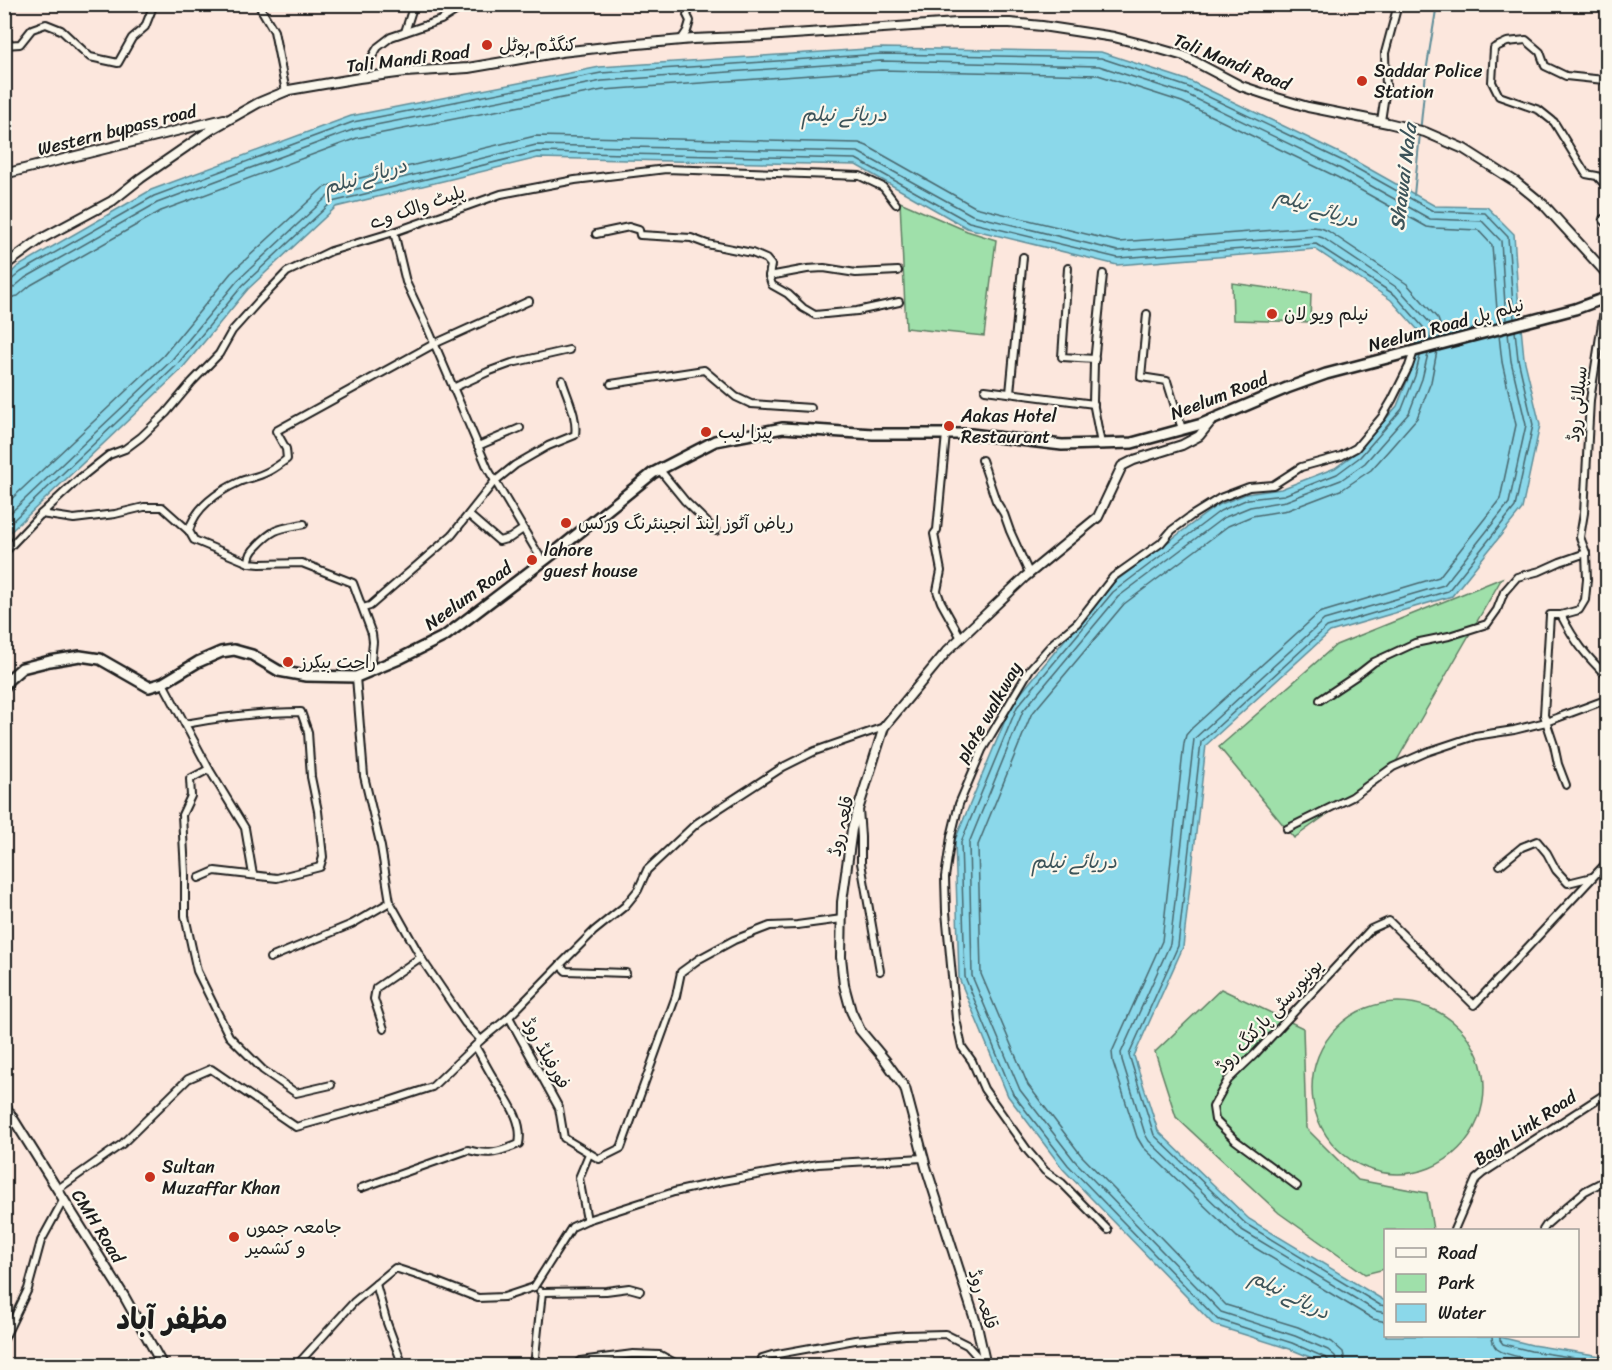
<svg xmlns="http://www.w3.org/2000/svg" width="1612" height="1370" viewBox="0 0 1612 1370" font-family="Sriracha,'Playpen Sans Arabic',sans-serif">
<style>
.green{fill:#9fe0aa;stroke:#5e7e63;stroke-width:1.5}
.water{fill:#8bd8ea;stroke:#5f8d98;stroke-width:1.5}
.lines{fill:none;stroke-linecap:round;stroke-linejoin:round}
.shore{stroke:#48676e;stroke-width:1.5}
.stream{stroke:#5f8d98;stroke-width:2}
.minor-casing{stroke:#1c1c1c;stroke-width:10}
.tertiary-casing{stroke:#1c1c1c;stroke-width:12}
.secondary-casing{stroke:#1c1c1c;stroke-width:14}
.minor{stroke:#fbf7ec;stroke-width:6}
.tertiary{stroke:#fbf7ec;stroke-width:8}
.secondary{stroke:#fbf7ec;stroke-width:9}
.poi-dot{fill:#c8321e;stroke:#fbf7ec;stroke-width:2}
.labels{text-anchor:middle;stroke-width:4.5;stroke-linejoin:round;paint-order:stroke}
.poi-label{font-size:18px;fill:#1c1c1c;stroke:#fbf7ec;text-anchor:start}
.street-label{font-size:18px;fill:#1c1c1c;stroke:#fbf7ec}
.water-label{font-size:20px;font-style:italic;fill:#3d545a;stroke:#fbf7ec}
.town-label{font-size:30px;font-weight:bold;fill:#1c1c1c;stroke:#fbf7ec}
</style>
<rect width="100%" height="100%" fill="#fce7dd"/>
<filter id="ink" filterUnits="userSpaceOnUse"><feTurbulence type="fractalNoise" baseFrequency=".0167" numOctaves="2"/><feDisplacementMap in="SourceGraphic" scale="12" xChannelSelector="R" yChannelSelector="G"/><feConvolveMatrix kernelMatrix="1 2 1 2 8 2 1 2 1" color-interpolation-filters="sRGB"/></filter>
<g filter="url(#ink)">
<g class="green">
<polygon points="900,202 967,231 996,240 984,336 906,328"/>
<polygon points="1232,283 1311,294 1310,322 1233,320"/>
<polygon points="1502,578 1393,767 1294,838 1219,747 1336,645"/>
<polygon points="1221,989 1303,1028 1306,1128 1358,1180 1427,1193 1433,1230 1386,1230 1385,1269 1365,1274 1279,1213 1176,1117 1155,1052"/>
<circle cx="1398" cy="1088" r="86"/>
</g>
<polygon class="water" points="881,48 1101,52 1190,81 1348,157 1435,206 1487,207 1514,234 1518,297 1524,358 1540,425 1522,509 1452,596 1330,632 1206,745 1183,947 1134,1056 1158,1131 1249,1219 1385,1301 1386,1336 1496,1336 1532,1345 1607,1357 1607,1365 1329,1365 1290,1349 1214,1325 1063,1169 1008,1096 959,978 955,840 1012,704 1108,587 1216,506 1246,494 1281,489 1335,468 1357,452 1397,406 1410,374 1418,330 1391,300 1315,249 1117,265 967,228 856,165 538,158 336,207 248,289 180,371 5,537 5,279 17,267 151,190 351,116 600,67"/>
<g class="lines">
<g class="shore">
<polyline points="4,282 10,281 21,272 154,196 353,122 601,73 881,54 1101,58 1188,87 1345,162 1433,211 1485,213 1508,237 1514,319"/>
<polyline points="4,290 13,288 25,278 157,203 355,129 602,81 881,61 1099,66 1186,94 1341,169 1430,219 1482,221 1501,241 1506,321"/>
<polyline points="4,299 18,296 31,285 161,211 357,138 603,90 881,70 1098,75 1182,102 1337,177 1427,227 1434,228 1478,230 1492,245 1498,323"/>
<polyline points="4,506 163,356 231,273 323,188 331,185 535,136 859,143 867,146 975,207 1119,242 1313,227 1321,228 1328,231 1407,284 1438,319 1441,327 1440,338"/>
<polyline points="4,519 170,362 238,280 328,196 536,145 858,152 972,215 1118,251 1317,236 1323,238 1399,289 1430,323 1432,330 1430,341"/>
<polyline points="4,529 175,367 243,285 332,202 537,152 856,159 969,222 1118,258 1316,244 1395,295 1423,327 1424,331 1422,343"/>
<polyline points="1386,1306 1380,1305 1246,1224 1154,1135 1129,1055 1178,946 1201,742 1327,627 1448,591 1515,507 1533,425 1518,359 1515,331"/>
<polyline points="1386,1313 1376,1311 1242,1230 1149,1141 1145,1134 1122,1060 1121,1053 1170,944 1194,739 1324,620 1444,585 1509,503 1526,425 1511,361 1508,333"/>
<polyline points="1386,1322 1373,1319 1237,1237 1143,1147 1137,1137 1113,1062 1112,1052 1162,941 1184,743 1186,735 1192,728 1319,613 1439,577 1500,499 1516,425 1502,362 1499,335"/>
<path d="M1492 1336C1492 1341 1493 1345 1497 1349 1508 1358 1558 1363 1573 1366"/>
<polyline points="1500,1336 1500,1340 1503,1344 1531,1351 1608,1363"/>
<polyline points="1329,1366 1329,1361 1326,1358 1292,1343 1217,1319 1068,1165 1013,1094 965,977 961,842 1017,707 1113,592 1220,511 1248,499 1284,495 1337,474 1360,457 1402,409 1415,376 1420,356"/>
<polyline points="1337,1366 1335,1356 1328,1350 1295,1336 1221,1312 1074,1160 1020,1090 972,976 969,843 1023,711 1118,597 1223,518 1250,507 1286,501 1341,480 1365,463 1409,413 1422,379 1428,354"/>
<polyline points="1346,1366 1343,1352 1332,1342 1298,1327 1226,1305 1081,1155 1028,1085 981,974 978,845 1031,715 1124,604 1228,526 1252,516 1288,510 1343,489 1371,470 1389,450 1417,418 1431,382 1437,351"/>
</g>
<polyline class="stream" points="1414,195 1426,72 1437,4"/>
<g class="minor-casing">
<g id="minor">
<polyline points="258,4 274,31 286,92"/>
<polyline points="405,32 414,4"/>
<polyline points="681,40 687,31 690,21 687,15 691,4"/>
<polyline points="4,45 20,44 32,29 46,24 61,30 90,57 118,63 132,38 145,27 154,4"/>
<polyline points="359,78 378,47 391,37 441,20 467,4"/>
<polyline points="1608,79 1604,80 1566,76 1545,66 1540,52 1526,40 1507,42 1494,48 1492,82 1499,96 1539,110 1554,122 1586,174 1597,176 1608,188"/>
<polyline points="1381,121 1386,88 1385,53 1396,12 1395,4"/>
<polyline points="1603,219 1608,225"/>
<polyline points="394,232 406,282 429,331 488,469 543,562"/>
<polyline points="596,234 629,227 639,230 640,235 691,238 707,244 752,253 766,259 771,265 769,276 772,285 788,294 803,308 815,315 857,311 899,302"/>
<polyline points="1068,268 1062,357 1095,359"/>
<polyline points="769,276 807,269 824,268 856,273 898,271"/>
<polyline points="1147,314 1141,377 1167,381 1182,429"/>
<polyline points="611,384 704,370 736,397 751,404 811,408"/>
<polyline points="453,388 490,371 512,363 569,350"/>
<polyline points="985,390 1094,404"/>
<polyline points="1010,393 1023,257"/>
<polyline points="946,434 937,530 934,534 941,571 937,591 941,602 961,638"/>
<polyline points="1101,444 1093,402 1094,363 1103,274"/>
<polyline points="478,446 520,428"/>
<polyline points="982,460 996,501 1004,514 1010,531 1029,573"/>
<polyline points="659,469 685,501 716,531"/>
<polyline points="41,514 74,519 115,514 144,507 162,507 189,531"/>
<polyline points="469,515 499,541 510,538 523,529"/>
<path d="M304 524C280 529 275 527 257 546 252 551 249 555 249 563L260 564 302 563 353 583 372 634 373 642 370 671"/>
<polyline points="4,553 41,514 79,479 109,455 125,449 141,437 166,413 192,382 219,354 232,331 258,302 287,272 331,251 394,232 501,194 575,180 666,169 860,176 883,187 896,204"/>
<path d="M249 563 194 540 189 531C194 508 219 491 239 482 248 478 258 477 267 472 274 469 280 464 287 459L286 449 276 431 434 344 529 301"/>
<path d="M363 608 370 606 452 535 494 482 515 465 548 446 575 435C578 417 567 397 562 380"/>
<path d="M1561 615C1575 642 1586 656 1608 677"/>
<polyline points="356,677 364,776 381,847 390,902 423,961 465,1023 481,1040 509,1017 559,1108 564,1138 599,1159 621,1148 676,996 681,972 699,959 734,940 770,926 797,925 842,919"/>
<polyline points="163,683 209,769 245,828 253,875"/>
<polyline points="1320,700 1356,676 1374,662 1415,643 1449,636 1487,624 1497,610 1504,592 1517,577 1540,571 1560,562 1586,553"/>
<path d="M185 724C223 717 261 712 301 712L308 732 311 777 318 811 323 857 320 867 277 878 215 871 199 878"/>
<polyline points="209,769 190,779 191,796 182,815 185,873 185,916 197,971 229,1036 263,1070 296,1093 331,1085"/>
<polyline points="1566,785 1558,764 1554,745 1544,715 1550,615 1561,615 1579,610 1585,600 1587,579 1586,553 1580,537 1584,513 1590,400 1606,298"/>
<polyline points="859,809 861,837 861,863 880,971"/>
<polyline points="1287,829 1352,797 1393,767 1427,752 1475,736 1514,730 1546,722 1608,699"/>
<polyline points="1500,865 1522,847 1537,841 1547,853 1556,870 1568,883 1592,877"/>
<polyline points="270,958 352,924 390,902"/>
<polyline points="560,965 594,931 625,906 638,890 647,870 697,823 783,767 815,751 884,727"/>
<polyline points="509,1017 560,965 566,971 626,973"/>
<polyline points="384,1029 374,999 376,988 421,957"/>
<polyline points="1297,1186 1235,1140 1215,1120 1213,1107 1228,1080 1255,1054 1371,929 1389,921 1474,1005 1608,861"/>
<path d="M361 1188 468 1150C488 1156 500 1152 519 1144 524 1120 506 1099 494 1079 487 1068 482 1057 475 1046"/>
<polyline points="58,1189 122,1144 188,1079 211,1069 296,1127 389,1101 432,1087 481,1040"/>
<polyline points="587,1220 674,1192 723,1181 818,1164 923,1158"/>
<polyline points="1108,1230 1062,1183 1045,1171 1028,1151 984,1089 972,1061 962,1047 956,1019 946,912 945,877 951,837 959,804 982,750 1030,669 1054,642 1077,623 1113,577 1161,543 1172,530 1191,516 1220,498 1249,487 1273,485 1301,467 1341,456 1356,448 1382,417 1392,400 1409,366 1414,351"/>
<polyline points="1454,1230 1476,1179 1483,1173 1608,1092"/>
<polyline points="1543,1230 1547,1224 1585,1191 1608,1179"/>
<polyline points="376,1284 387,1323 403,1366"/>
<polyline points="534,1287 572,1227 587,1220 579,1178 589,1154"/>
<polyline points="542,1292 606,1291 629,1288 640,1291"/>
<polyline points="4,1339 28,1289 41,1241 64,1199"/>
<polyline points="296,1366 354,1302 395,1268 432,1280 478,1298 504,1297 534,1287"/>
<polyline points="534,1366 542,1292 540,1291"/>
<polyline points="574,1366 580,1361 633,1354 660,1355 680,1366"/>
<polyline points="761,1366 762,1358 772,1355 855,1340 905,1335 945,1334 967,1345 985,1365"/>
</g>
</g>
<g class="tertiary-casing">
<g id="tertiary">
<polyline points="4,174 224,119"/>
<polyline points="4,266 41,239 112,201 141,178 212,129 258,103 289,90 359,78 405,72 468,68 561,52 615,46 693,39 764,36 957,23 1010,23 1042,26 1114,37 1149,46 1184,56 1241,86 1277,98 1308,107 1388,123 1425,132 1464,149 1516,182 1544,205 1608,275"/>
<polyline points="4,1104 124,1296 163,1366"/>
<polyline points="986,1366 977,1326 926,1167 905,1088 885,1060 860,1030 851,1011 844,985 841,957 842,902 852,829 884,727 947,651 1025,577 1098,517 1122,466 1134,460 1182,445 1199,436 1212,420"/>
</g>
</g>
<g class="secondary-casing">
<polyline id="secondary" points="4,687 8,680 22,668 50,661 80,656 100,659 149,687 163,683 198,662 221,652 234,650 252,655 279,671 306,676 356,677 399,659 445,636 554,553 653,473 715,441 783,428 873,434 971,434 1062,445 1132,443 1202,424 1287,388 1326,374 1575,309 1608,297"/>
</g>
<use href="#minor" class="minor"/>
<use href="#tertiary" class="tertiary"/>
<use href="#secondary" class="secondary"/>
</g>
</g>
<g class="poi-dot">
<circle cx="487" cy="45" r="6"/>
<circle cx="1362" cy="81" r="6"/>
<circle cx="1272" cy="314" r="6"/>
<circle cx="949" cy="426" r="6"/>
<circle cx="706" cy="432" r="6"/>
<circle cx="566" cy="523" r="6"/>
<circle cx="532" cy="560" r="6"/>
<circle cx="288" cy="662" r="6"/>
<circle cx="150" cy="1177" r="6"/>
<circle cx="234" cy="1237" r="6"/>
</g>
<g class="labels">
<g class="poi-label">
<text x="499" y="51">کنگڈم ہوٹل</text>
<text x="1374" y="77">Saddar Police<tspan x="1374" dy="21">Station</tspan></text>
<text x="1284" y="320">نیلم ویو لان</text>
<text x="961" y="422">Aakas Hotel<tspan x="961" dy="21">Restaurant</tspan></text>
<text x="718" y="438">پیزا لیب</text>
<text x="578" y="529">ریاض آٹوز اینڈ انجینئرنگ ورکس</text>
<text x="544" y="556">lahore<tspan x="544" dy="21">guest house</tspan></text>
<text x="300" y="668">راحت بیکرز</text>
<text x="162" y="1173">Sultan<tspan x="162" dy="21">Muzaffar Khan</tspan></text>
<text x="246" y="1233">جامعہ جموں<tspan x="246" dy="21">و کشمیر</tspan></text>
</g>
<g class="street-label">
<text transform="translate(408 59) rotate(-7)" y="6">Tali Mandi Road</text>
<text transform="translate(1232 62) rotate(22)" y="6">Tali Mandi Road</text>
<text transform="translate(117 130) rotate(-14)" y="6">Western bypass road</text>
<text transform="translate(417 207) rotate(-19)" y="6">پلیٹ والک وے</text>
<text transform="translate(1446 325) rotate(-15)" y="6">Neelum Road نیلم پل</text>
<text transform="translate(1219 396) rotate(-21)" y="6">Neelum Road</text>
<text transform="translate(1577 404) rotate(-84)" y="6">سپلائی روڈ</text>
<text transform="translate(468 596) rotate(-36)" y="6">Neelum Road</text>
<text transform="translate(989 712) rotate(-60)" y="6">plate walkway</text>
<text transform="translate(841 826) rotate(-77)" y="6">قلعہ روڈ</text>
<text transform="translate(1269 1016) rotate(-47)" y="6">یونیورسٹی پارکنگ روڈ</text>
<text transform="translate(546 1053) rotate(61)" y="6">فورفیلڈ روڈ</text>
<text transform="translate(1525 1128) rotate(-34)" y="6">Bagh Link Road</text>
<text transform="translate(98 1226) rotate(58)" y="6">CMH Road</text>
<text transform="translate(983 1299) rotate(73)" y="6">قلعہ روڈ</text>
</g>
<g class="water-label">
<text x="844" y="121">دریائے نیلم</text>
<text transform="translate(365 176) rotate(-16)" y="7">دریائے نیلم</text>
<text transform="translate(1403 177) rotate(-83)" y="7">Shawai Nala</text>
<text transform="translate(1317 207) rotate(18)" y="7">دریائے نیلم</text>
<text x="1074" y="868">دریائے نیلم</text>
<text transform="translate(1290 1294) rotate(27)" y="7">دریائے نیلم</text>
</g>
<g class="town-label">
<text x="172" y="1329">مظفر آباد</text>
</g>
</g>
<rect width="1612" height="1370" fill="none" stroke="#fbf7ec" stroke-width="24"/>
<rect x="12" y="12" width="1588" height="1346" fill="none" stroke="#1c1c1c" stroke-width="2" filter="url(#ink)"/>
<rect x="1384" y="1229" width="195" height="108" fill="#fbf7ec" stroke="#a29f99" stroke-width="1.5"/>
<rect x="1396" y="1248" width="30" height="9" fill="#fbf7ec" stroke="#a29f99" stroke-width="1.5"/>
<text x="1438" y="1259" font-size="18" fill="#1c1c1c">Road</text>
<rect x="1396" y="1274" width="30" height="18" fill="#9fe0aa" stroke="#a29f99" stroke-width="1.5"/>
<text x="1438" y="1289" font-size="18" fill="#1c1c1c">Park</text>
<rect x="1396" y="1304" width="30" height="18" fill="#8bd8ea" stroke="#a29f99" stroke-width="1.5"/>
<text x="1438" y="1319" font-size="18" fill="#1c1c1c">Water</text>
</svg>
